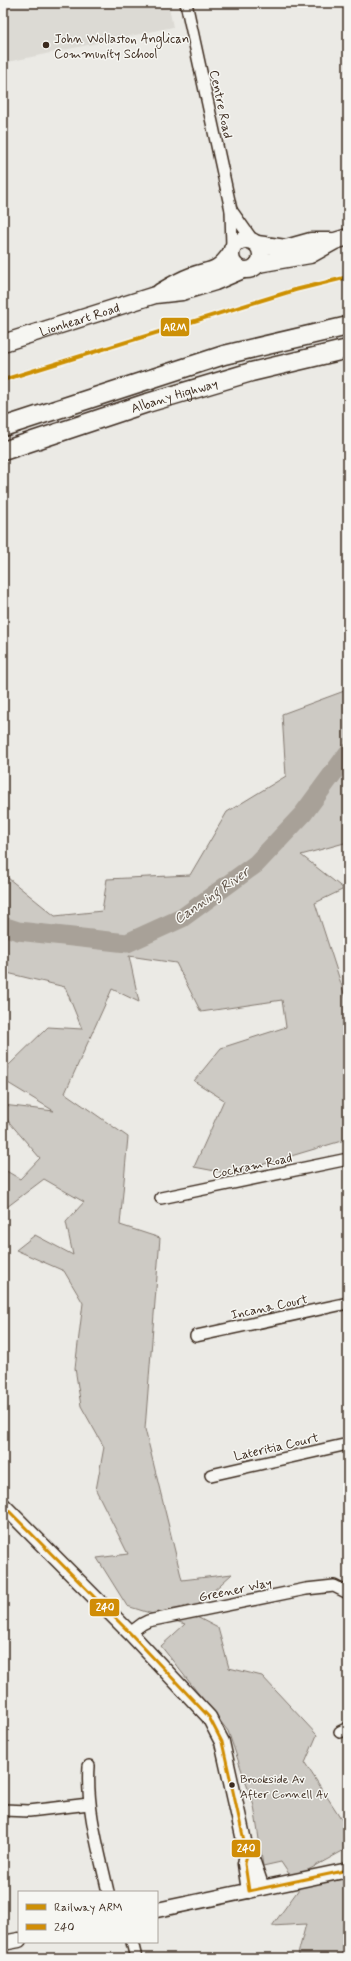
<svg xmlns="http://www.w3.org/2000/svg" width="351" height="1961" viewBox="0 0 351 1961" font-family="Mynerve,sans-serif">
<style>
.built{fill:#dcdad4}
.green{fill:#cdcac4;stroke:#847a71}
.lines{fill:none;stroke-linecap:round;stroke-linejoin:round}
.river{stroke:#a8a198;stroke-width:19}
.minor-casing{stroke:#3b2a1e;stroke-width:14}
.tertiary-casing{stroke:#3b2a1e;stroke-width:17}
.secondary-casing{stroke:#3b2a1e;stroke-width:19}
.trunk-casing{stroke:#3b2a1e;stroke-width:21}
.minor{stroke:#f6f6f2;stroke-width:11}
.tertiary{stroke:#f6f6f2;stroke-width:14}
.secondary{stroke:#f6f6f2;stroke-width:16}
.trunk{stroke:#f6f6f2;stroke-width:18}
.bus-1-casing{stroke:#f6f6f2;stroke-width:6}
.bus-1{stroke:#d18d06;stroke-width:3}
.rail-1-casing{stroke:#f6f6f2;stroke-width:7}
.rail-1{stroke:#cd9006;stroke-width:4}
.poi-dot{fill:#3b2a1e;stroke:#f6f6f2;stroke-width:1.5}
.labels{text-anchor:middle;stroke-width:3;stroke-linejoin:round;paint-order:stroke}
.bus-label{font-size:12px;fill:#3b2a1e;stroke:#f6f6f2;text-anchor:start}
.poi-label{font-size:13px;fill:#3b2a1e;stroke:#f6f6f2;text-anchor:start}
.street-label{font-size:13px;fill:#3b2a1e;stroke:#f6f6f2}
.water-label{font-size:14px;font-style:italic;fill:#615449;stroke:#f6f6f2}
.line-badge{stroke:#f6f6f2;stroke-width:1.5}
.badge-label{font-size:11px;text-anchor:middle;font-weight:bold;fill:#fff}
</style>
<rect width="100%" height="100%" fill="#ebeae5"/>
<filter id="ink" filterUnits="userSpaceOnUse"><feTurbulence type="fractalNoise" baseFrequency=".025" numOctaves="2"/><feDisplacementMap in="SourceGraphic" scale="8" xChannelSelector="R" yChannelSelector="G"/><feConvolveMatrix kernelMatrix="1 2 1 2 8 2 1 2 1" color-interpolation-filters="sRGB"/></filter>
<g filter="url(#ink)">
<polygon class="built" points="3,3 168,3 173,27 3,63"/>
<polygon class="green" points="348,682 348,842 301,855 344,889 315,903 345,996 348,999 348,1139 231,1174 194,1167 224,1100 194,1081 221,1048 286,1027 282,1000 201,1012 176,963 129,956 139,1002 112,989 65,1093 128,1137 120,1225 160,1238 145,1429 182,1580 232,1574 189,1613 218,1628 229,1668 262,1676 317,1735 305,1763 348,1829 348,1848 299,1875 348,1877 348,1958 297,1958 306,1924 272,1926 299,1889 281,1862 263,1866 254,1806 228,1731 161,1646 185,1624 127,1606 97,1558 128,1554 96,1490 104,1447 81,1406 75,1368 83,1303 64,1271 16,1250 35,1235 73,1255 66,1222 84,1202 44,1179 3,1210 3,1169 20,1179 40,1158 3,1115 3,1105 54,1111 3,1080 8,1066 48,1027 82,1029 65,987 3,972 3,874 55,916 102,911 107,879 190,875 227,812 286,776 282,714 347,690"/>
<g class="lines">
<polyline class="river" points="3,926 18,931 127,943 182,918 256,864 303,814 348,753"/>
<g class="minor-casing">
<g id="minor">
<polyline points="186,3 231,210 232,247"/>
<polyline points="231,210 253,241"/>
<polyline points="161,1198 348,1159"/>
<polyline points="196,1336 348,1303"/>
<polyline points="211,1475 348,1444"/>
<polyline points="130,1633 142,1624 148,1621 306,1589 334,1586 348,1593"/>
<polyline points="340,1732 348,1728"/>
<path d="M89 1766C86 1808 99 1851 108 1892"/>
<polyline points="3,1810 29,1811 89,1804"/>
<polyline points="132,1942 136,1958"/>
</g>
</g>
<g class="tertiary-casing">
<g id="tertiary">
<polyline points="3,1505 130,1633 209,1717 222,1742 247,1854 245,1864 249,1891"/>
<polyline points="247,1854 253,1862 262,1888"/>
<polyline points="157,1910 348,1870"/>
<polyline points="3,1943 19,1940"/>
</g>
</g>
<g class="secondary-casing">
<g id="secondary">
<circle cx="246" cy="255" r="15"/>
<polyline points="257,244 286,248 311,241 331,241"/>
<polyline points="258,264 310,255 335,241 348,237"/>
<path d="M160 292C170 286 180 280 191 276 210 269 217 273 230 254"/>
<path id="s1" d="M3 343 155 295 182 292 215 282 243 270"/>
</g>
</g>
<g class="trunk-casing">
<g id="trunk">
<polyline points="3,427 224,355 348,326"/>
<path id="s2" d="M3 451 147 403 251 372 348 349"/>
</g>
</g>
<use href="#minor" class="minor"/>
<use href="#tertiary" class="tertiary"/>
<use href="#secondary" class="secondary"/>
<use href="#trunk" class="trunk"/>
<g class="bus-1-casing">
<polyline id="bus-1" points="3,1505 130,1633 209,1717 222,1742 247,1854 245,1864 249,1891 348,1870"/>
</g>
<use href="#bus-1" class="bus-1"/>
<g class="rail-1-casing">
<polyline id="rail-1" points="3,380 295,290 348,277"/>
</g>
<use href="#rail-1" class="rail-1"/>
</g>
</g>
<g class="poi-dot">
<circle cx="46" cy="45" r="4"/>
<circle cx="232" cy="1785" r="3.5"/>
</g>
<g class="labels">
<g class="bus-label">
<text x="240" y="1783">Brookside Av<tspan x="240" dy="15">After Connell Av</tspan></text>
</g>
<g class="poi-label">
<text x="54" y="43">John Wollaston Anglican<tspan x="54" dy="15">Community School</tspan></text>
</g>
<g class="street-label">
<text transform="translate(222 104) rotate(78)" y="5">Centre Road</text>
<text dy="5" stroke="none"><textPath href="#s1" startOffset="80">Lionheart Road</textPath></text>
<text dy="5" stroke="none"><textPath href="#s2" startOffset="180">Albany Highway</textPath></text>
<text transform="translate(252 1165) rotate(-12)" y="5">Cockram Road</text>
<text transform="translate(269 1306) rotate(-12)" y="5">Incana Court</text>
<text transform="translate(276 1446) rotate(-13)" y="5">Lateritia Court</text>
<text transform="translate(235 1589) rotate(-12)" y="5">Greener Way</text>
</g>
<g class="water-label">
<text transform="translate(211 895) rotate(-35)" y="5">Canning River</text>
</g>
</g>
<g class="line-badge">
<rect x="160" y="317" width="30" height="20" rx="4" fill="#cd9006"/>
<rect x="89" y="1598" width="31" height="19" rx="4" fill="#d18d06"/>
<rect x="231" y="1839" width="30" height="19" rx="4" fill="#d18d06"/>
</g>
<g class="badge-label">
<text x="175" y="331">ARM</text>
<text x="105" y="1611">240</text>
<text x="246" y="1852">240</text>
</g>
<rect width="351" height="1961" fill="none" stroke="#f6f6f2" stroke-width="16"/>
<rect x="8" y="8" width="335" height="1945" fill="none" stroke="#3b2a1e" stroke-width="1.5" filter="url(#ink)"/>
<rect x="18" y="1891" width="140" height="52" fill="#f6f6f2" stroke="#aba49d"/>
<rect x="26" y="1904" width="20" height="6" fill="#cd9006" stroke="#aba49d"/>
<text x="54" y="1911" font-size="12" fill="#3b2a1e">Railway ARM</text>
<rect x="26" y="1924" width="20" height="6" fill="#d18d06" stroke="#aba49d"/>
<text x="54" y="1931" font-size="12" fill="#3b2a1e">240</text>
</svg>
